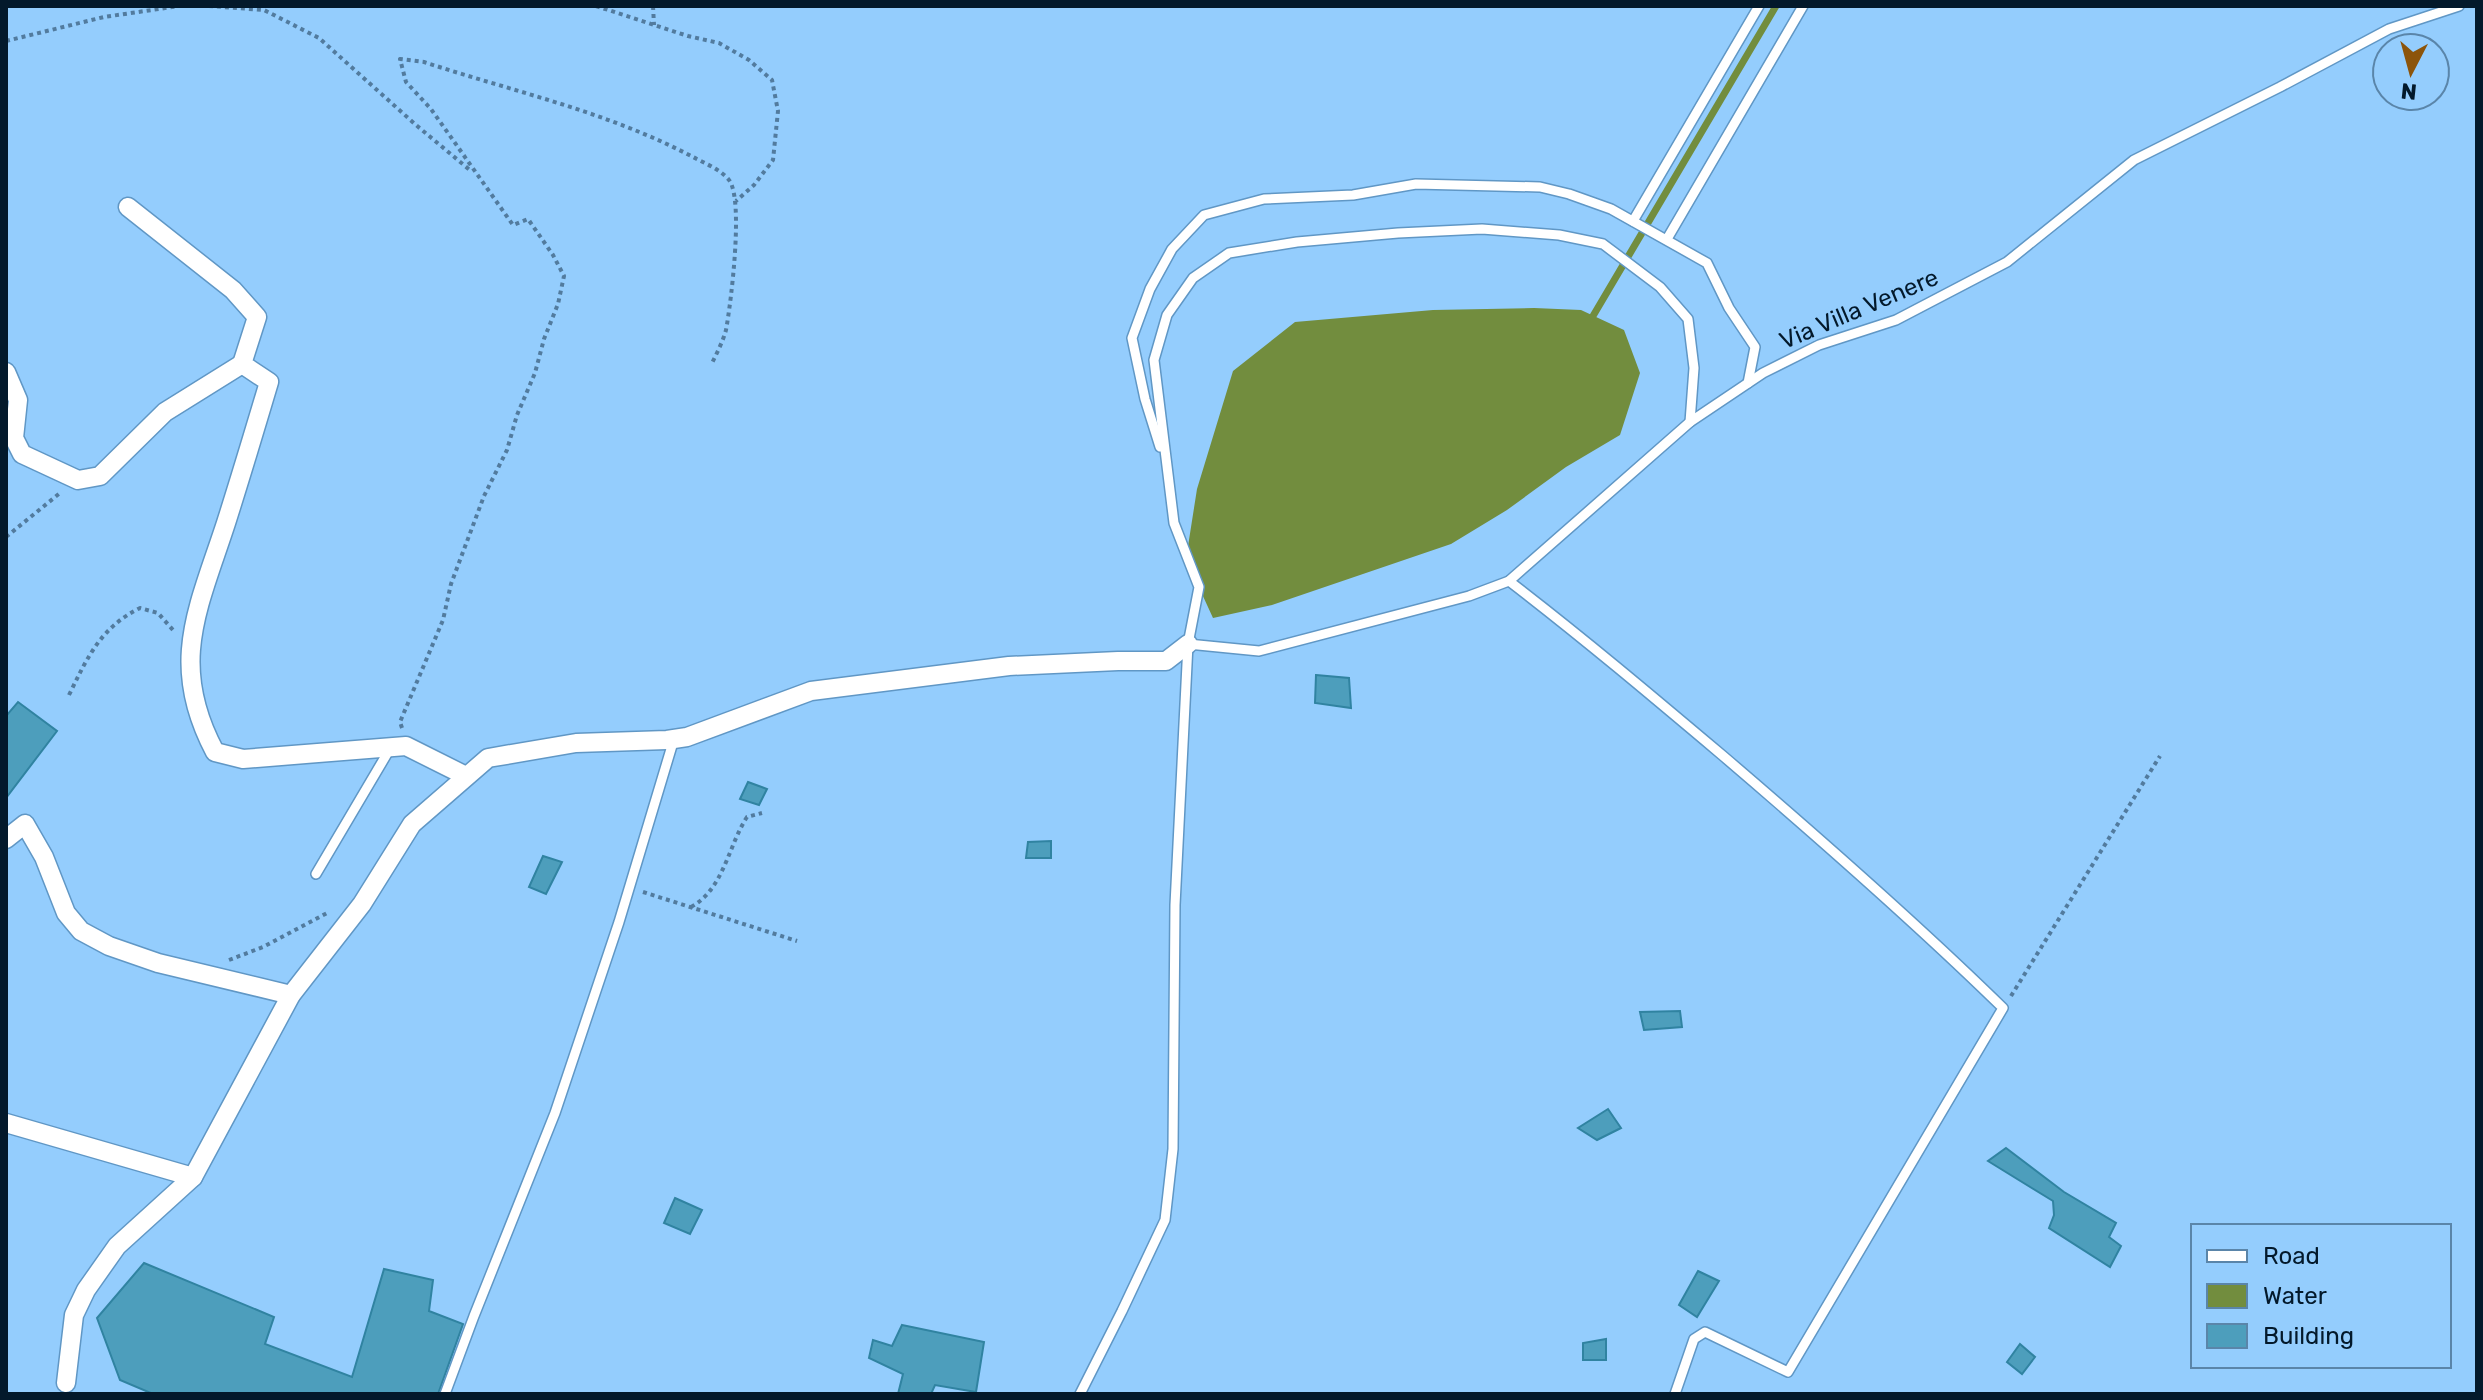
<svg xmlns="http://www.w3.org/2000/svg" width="2483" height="1400" viewBox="0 0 2483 1400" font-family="Rubik,sans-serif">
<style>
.water{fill:#728d3e}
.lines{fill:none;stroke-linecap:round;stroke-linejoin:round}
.stream{stroke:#728d3e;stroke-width:7}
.building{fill:#4d9ebc;stroke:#3083a1;stroke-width:2}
.service-casing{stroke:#6097c5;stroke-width:12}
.minor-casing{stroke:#6097c5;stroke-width:21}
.path{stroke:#527b9e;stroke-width:4;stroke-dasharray:4 4;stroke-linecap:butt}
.service{stroke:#fff;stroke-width:9}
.minor{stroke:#fff;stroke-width:18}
.labels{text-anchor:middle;stroke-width:7;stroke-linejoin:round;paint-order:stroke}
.street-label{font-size:24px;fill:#03192b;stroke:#94cdfd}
</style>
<rect width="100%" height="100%" fill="#94cdfd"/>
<polygon class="water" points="1534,308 1581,310 1624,330 1640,373 1620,435 1566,467 1507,510 1451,544 1272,605 1213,618 1186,559 1197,489 1233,371 1295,322 1433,310"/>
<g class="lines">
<polyline class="stream" points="1593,316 1776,6"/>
</g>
<g class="building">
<polygon points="1316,675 1349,678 1351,708 1315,703"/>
<polygon points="18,702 57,731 6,798 6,716"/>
<polygon points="748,782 767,789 759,805 740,799"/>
<polygon points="1051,841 1051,858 1026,858 1028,842"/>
<polygon points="543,856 562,862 546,894 529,887"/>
<polygon points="1680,1011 1682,1027 1644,1030 1640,1012"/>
<polygon points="1608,1109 1621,1128 1597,1140 1578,1128"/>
<polygon points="2006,1148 2064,1192 2116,1223 2109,1237 2121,1246 2110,1267 2049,1228 2054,1215 2053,1201 1988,1161"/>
<polygon points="675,1198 702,1210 690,1234 664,1223"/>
<polygon points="144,1263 274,1317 265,1344 352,1377 384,1269 433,1280 429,1311 463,1324 438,1394 153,1394 120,1380 97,1318"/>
<polygon points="1698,1271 1719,1281 1697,1317 1679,1305"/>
<polygon points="902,1325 984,1342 976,1392 935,1385 931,1394 898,1394 903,1374 869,1358 873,1340 892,1346"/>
<polygon points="1606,1339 1606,1360 1583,1360 1583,1343"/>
<polygon points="2020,1344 2035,1357 2022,1374 2007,1362"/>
</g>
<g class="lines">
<g class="service-casing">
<g id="service">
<polyline points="1633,221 1759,6"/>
<polyline points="1667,239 1803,6"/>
<polyline points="1160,447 1145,399 1132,338 1150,289 1172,249 1204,215 1264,199 1353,195 1416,184 1540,187 1569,194 1611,209 1707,263 1729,308 1755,347 1748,383"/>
<path d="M1509 581C1582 637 1652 696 1722 755 1818 837 1913 920 2003 1008L1788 1372 1705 1332 1694 1339 1675 1394"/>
<polyline points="1188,644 1259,651 1469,596 1509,581 1690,422 1763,373 1819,345 1896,320 2007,262 2134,160 2280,87 2389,29 2459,6"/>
<polyline points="316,874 391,747"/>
<polyline points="445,1394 474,1316 555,1113 619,922 674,739"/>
<polyline points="1080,1394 1122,1311 1165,1220 1173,1149 1175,905 1188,644 1199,587 1174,523 1154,360 1167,315 1193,278 1229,253 1297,242 1398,233 1482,229 1559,235 1603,244 1660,287 1688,319 1694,368 1690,422"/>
</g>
</g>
<g class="minor-casing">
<g id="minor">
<path d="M128 207 233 290 257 317 242 364 269 382C255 429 241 476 226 523 198 609 168 664 215 752L243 759 406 746 466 776"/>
<polyline points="6,372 18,400 14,438 22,454 78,480 100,476 165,412 242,364"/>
<polyline points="6,839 25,824 44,857 66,913 81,931 109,946 158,963 291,995"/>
<polyline points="6,1123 193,1177"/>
<polyline points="66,1383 74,1315 86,1290 117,1246 193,1177 291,995 362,904 412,824 488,758 576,743 667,740 687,737 811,691 1009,666 1118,661 1166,661 1188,644"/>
</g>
</g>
<g class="path">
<polyline points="209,6 264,10 319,38 416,125 471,171"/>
<polyline points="596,6 688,36 719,43 749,60 772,80 778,111 773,160 754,185 736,201"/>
<polyline points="653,6 654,25"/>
<polyline points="6,41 104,17 179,6"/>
<polyline points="6,537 60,493"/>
<path d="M69 695C87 658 101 627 140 608L158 613 173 630"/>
<path d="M402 728 400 722 443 620 451 584 484 496 507 450 517 415 535 373 544 339 558 304 564 276 553 255 528 219 513 225 431 109 406 82 400 59 424 62C515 92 608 112 693 157 704 163 720 169 729 180 744 199 731 303 726 330 723 341 717 353 712 363"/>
<polyline points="643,892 797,941"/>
<path d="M691 907C724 889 728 846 747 817L762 813"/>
<polyline points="229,960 263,947 329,912"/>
<polyline points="2011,996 2160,756"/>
</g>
<use href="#service" class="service"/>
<use href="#minor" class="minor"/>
</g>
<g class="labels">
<g class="street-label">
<text transform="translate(1859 309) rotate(-23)" y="8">Via Villa Venere</text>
</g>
</g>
<rect width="2483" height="1400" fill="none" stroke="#03192b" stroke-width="16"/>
<rect x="2191" y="1224" width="260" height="144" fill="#94cdfd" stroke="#5a85a9" stroke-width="2"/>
<rect x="2207" y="1250" width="40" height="12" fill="#ffffff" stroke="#5a85a9" stroke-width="2"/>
<text x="2263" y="1264" font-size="24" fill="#03192b">Road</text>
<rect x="2207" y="1284" width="40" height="24" fill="#728d3e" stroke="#5a85a9" stroke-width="2"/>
<text x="2263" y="1304" font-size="24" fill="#03192b">Water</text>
<rect x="2207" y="1324" width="40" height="24" fill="#4d9ebc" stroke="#5a85a9" stroke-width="2"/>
<text x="2263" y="1344" font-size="24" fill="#03192b">Building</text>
<g transform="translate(2411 72) rotate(186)"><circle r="38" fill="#94cdfd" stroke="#5a85a9" stroke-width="2"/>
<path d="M0-6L14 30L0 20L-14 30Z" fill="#8c540a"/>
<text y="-12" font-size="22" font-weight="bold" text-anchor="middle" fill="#03192b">N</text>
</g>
</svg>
